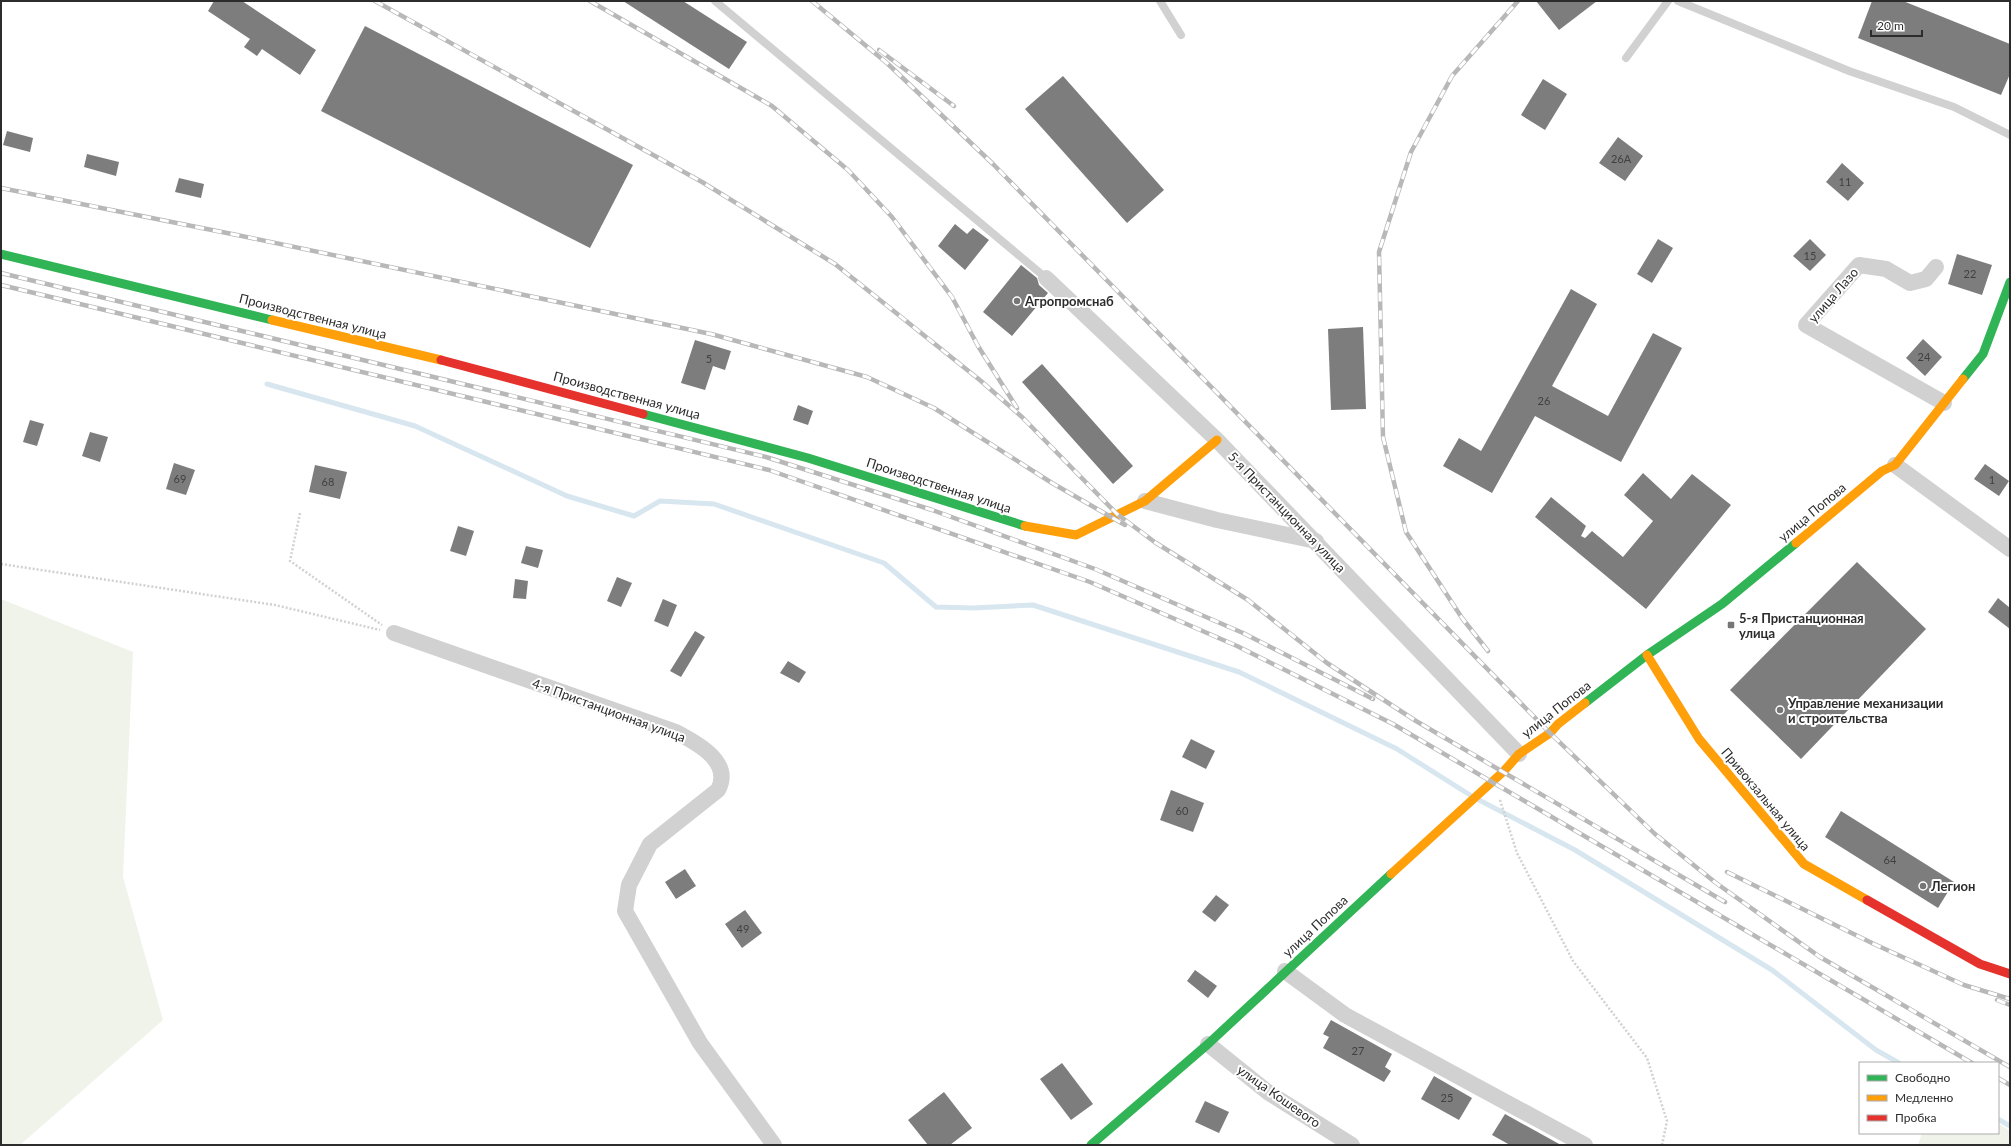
<svg xmlns="http://www.w3.org/2000/svg" width="2011" height="1146" viewBox="0 0 2011 1146" font-family="Lato,sans-serif">
<style>
.green{fill:#eff3ea}
.lines{fill:none;stroke-linecap:round;stroke-linejoin:round}
.stream{stroke:#d7e6ef;stroke-width:5}
.building{fill:#7d7d7d}
.path{stroke:#d1d1d1;stroke-width:2.5;stroke-dasharray:2 2;stroke-linecap:butt}
.lane{stroke:#d1d1d1;stroke-width:8}
.street{stroke:#d1d1d1;stroke-width:16}
.fast{stroke:#30b455;stroke-width:9}
.slow{stroke:#ff9f0a;stroke-width:9}
.jam{stroke:#e5322d;stroke-width:9}
.rail-casing{stroke:#b8b8b8;stroke-width:4.5}
.rail{stroke:#fff;stroke-width:3;stroke-dasharray:9;stroke-linecap:butt}
.poi-dot{fill:#767676;stroke:#fff;stroke-width:1.5}
.labels{text-anchor:middle;stroke-width:4;stroke-linejoin:round;paint-order:stroke}
.number-label{font-size:11px;fill:#404040}
.street-label{font-size:13px;fill:#2c2c2c;stroke:#fff}
.poi-label{font-size:13px;font-weight:bold;fill:#2c2c2c;stroke:#fff;text-anchor:start}
</style>
<rect width="100%" height="100%" fill="#fff"/>
<g class="green">
<polygon points="1,599 133,652 123,877 163,1020 20,1145 1,1145"/>
<polygon points="1998,1123 2010,1131 2010,1145 1918,1145 1922,1133 1998,1133"/>
</g>
<g class="lines">
<g class="stream">
<polyline points="267,384 415,426 567,496 634,516 660,501 714,504 884,563 936,607 974,608 1033,605 1239,672 1397,749 1470,795"/>
<polyline points="1479,800 1575,850 1772,970 1876,1050 1899,1063"/>
<polyline points="1998,1119 2010,1126"/>
</g>
</g>
<g class="building">
<polygon points="214,1 242,1 316,50 300,75 262,49 257,56 244,47 250,39 208,11"/>
<polygon points="623,1 683,1 747,42 729,69"/>
<polygon points="1536,1 1597,1 1559,30"/>
<polygon points="1872,1 1903,1 2010,44 2010,74 2001,95 1858,38"/>
<polygon points="365,26 633,165 590,248 321,111"/>
<polygon points="1063,76 1164,190 1127,223 1025,109"/>
<polygon points="1543,79 1567,94 1545,130 1521,115"/>
<polygon points="7,131 33,138 30,152 3,145"/>
<polygon points="1618,137 1643,156 1625,181 1599,163"/>
<polygon points="87,154 119,162 116,176 84,167"/>
<polygon points="1842,163 1864,183 1848,201 1826,182"/>
<polygon points="179,178 204,184 201,198 175,192"/>
<polygon points="955,224 967,234 973,228 989,240 965,270 938,246"/>
<polygon points="1658,239 1673,248 1652,283 1637,274"/>
<polygon points="1810,239 1826,255 1810,271 1793,256"/>
<polygon points="1957,254 1992,265 1982,295 1948,284"/>
<polygon points="1021,265 1037,278 1039,285 1048,293 1012,336 983,312"/>
<polygon points="1571,289 1597,304 1552,386 1608,416 1653,333 1682,348 1621,462 1535,416 1492,493 1443,466 1459,438 1481,451"/>
<polygon points="1363,327 1366,409 1331,410 1328,329"/>
<polygon points="1923,339 1942,357 1925,376 1906,358"/>
<polygon points="695,340 731,351 725,370 713,366 705,390 681,383"/>
<polygon points="1042,364 1133,466 1113,484 1022,382"/>
<polygon points="798,405 813,411 808,425 793,420"/>
<polygon points="30,420 44,424 37,446 23,442"/>
<polygon points="90,432 108,437 100,462 82,456"/>
<polygon points="174,463 195,470 186,495 166,489"/>
<polygon points="1985,464 2009,481 1999,496 1974,479"/>
<polygon points="315,465 347,472 340,499 309,492"/>
<polygon points="1643,473 1671,499 1692,474 1731,505 1646,609 1535,517 1551,497 1586,526 1581,536 1585,538 1592,531 1623,557 1653,521 1624,495"/>
<polygon points="458,526 474,531 466,556 450,551"/>
<polygon points="526,546 543,550 538,568 521,563"/>
<polygon points="1857,562 1926,629 1801,759 1730,690"/>
<polygon points="617,577 632,583 621,607 607,601"/>
<polygon points="515,579 528,581 526,599 513,598"/>
<polygon points="1998,598 2010,608 2010,629 1988,612"/>
<polygon points="663,599 677,605 668,627 654,621"/>
<polygon points="695,631 705,637 681,677 670,671"/>
<polygon points="788,661 806,672 799,683 780,673"/>
<polygon points="1191,739 1215,751 1206,769 1182,757"/>
<polygon points="1171,790 1204,803 1193,832 1160,820"/>
<polygon points="1841,811 1954,882 1938,908 1825,837"/>
<polygon points="685,869 696,886 676,899 665,882"/>
<polygon points="1216,895 1229,905 1215,922 1202,912"/>
<polygon points="745,910 762,933 742,948 725,924"/>
<polygon points="1195,970 1217,986 1208,998 1187,981"/>
<polygon points="1331,1020 1392,1054 1385,1067 1391,1071 1384,1082 1323,1048 1329,1037 1323,1034"/>
<polygon points="1062,1063 1093,1104 1071,1120 1040,1079"/>
<polygon points="1434,1076 1472,1098 1459,1120 1421,1099"/>
<polygon points="944,1092 972,1128 950,1145 928,1145 908,1120"/>
<polygon points="1205,1101 1229,1112 1219,1133 1195,1122"/>
<polygon points="1505,1114 1561,1145 1510,1145 1492,1135"/>
</g>
<g class="lines">
<g class="path">
<polyline points="300,513 290,561 382,625"/>
<polyline points="1,564 275,605 380,630"/>
<polyline points="1500,800 1517,853 1573,961 1647,1058 1667,1121 1662,1145"/>
</g>
<g class="lane">
<polyline points="715,1 1046,278"/>
<polyline points="1160,1 1181,35"/>
<polyline points="1678,1 1849,71 1954,107 2010,135"/>
<polyline points="1626,58 1668,1"/>
</g>
<g class="street">
<polyline points="1936,267 1926,279 1910,283 1886,269 1859,265 1806,325 1944,403"/>
<polyline points="1046,278 1217,440 1519,754"/>
<polyline points="1895,465 2010,549"/>
<polyline points="1145,501 1217,520 1316,541"/>
<path d="M394 633 676 732C697 743 733 762 718 790L650 844 629 885 625 911 700 1043 774 1145"/>
<polyline points="1285,971 1345,1015 1585,1145"/>
<polyline points="1208,1044 1269,1093 1352,1145"/>
</g>
<g class="fast">
<polyline points="1,254 272,320"/>
<polyline points="1963,379 1983,354 2010,282"/>
<polyline points="643,414 808,458 1025,526"/>
<polyline points="1585,703 1647,655 1722,604 1796,543"/>
<polyline points="1091,1145 1208,1044 1391,874"/>
</g>
<g class="slow">
<polyline points="272,320 441,360"/>
<polyline points="1025,526 1076,535 1145,501 1217,440"/>
<polyline points="1796,543 1882,471 1895,465 1963,379"/>
<polyline points="1647,655 1699,739 1804,864 1867,900"/>
<polyline points="1391,874 1504,771 1519,754 1550,733 1558,724 1585,703"/>
</g>
<g class="jam">
<polyline points="441,360 643,414"/>
<polyline points="1867,900 1980,964 2010,974"/>
</g>
<g class="rail-casing">
<g id="rail">
<polyline points="375,1 702,182 835,264 981,381 1022,417 1117,514 1156,543 1248,600 1327,663 1416,721 1725,902"/>
<polyline points="590,1 772,106 848,170 892,217 952,297 978,346 1017,408"/>
<polyline points="812,1 888,64 993,164 1550,733 1655,834 1716,883 1820,957 2010,1067"/>
<polyline points="879,50 954,106"/>
<polyline points="1,188 237,235 711,334 867,377 934,408 1052,483 1125,525"/>
<polyline points="1,273 766,457 932,510 1095,569 1243,633 1373,699"/>
<polyline points="1,285 769,470 1090,582 1237,646 1393,724 1972,1063"/>
<polyline points="1488,651 1462,618 1406,532 1383,437 1379,252 1411,152 1452,76 1518,1"/>
<polyline points="1727,872 1874,944 1964,985 2010,999"/>
<polyline points="1997,1000 2010,1005"/>
<polyline points="1998,1078 2010,1085"/>
</g>
</g>
<use href="#rail" class="rail"/>
</g>
<g class="poi-dot">
<circle cx="1017" cy="301" r="4"/>
<rect x="1727" y="621" width="8" height="8" rx="2"/>
<circle cx="1780" cy="710" r="4"/>
<circle cx="1923" cy="886" r="4"/>
</g>
<g class="labels">
<g class="number-label">
<text x="1621" y="163">26А</text>
<text x="1845" y="186">11</text>
<text x="1810" y="260">15</text>
<text x="1970" y="278">22</text>
<text x="1924" y="361">24</text>
<text x="709" y="363">5</text>
<text x="1544" y="405">26</text>
<text x="180" y="483">69</text>
<text x="1992" y="484">1</text>
<text x="328" y="486">68</text>
<text x="1182" y="815">60</text>
<text x="1890" y="864">64</text>
<text x="743" y="933">49</text>
<text x="1358" y="1055">27</text>
<text x="1447" y="1102">25</text>
</g>
<g class="street-label">
<text transform="translate(1833 295) rotate(-49)" y="5">улица Лазо</text>
<text transform="translate(313 316) rotate(14)" y="5">Производственная улица</text>
<text transform="translate(627 395) rotate(15)" y="5">Производственная улица</text>
<text transform="translate(939 485) rotate(18)" y="5">Производственная улица</text>
<text transform="translate(1287 512) rotate(46)" y="5">5-я Пристанционная улица</text>
<text transform="translate(1812 512) rotate(-40)" y="5">улица Попова</text>
<text transform="translate(1556 709) rotate(-38)" y="5">улица Попова</text>
<text transform="translate(609 710) rotate(20)" y="5">4-я Пристанционная улица</text>
<text transform="translate(1766 799) rotate(50)" y="5">Привокзальная улица</text>
<text transform="translate(1315 926) rotate(-43)" y="5">улица Попова</text>
<text transform="translate(1279 1096) rotate(35)" y="5">улица Кошевого</text>
</g>
<g class="poi-label">
<text x="1025" y="306">Агропромснаб</text>
<text x="1739" y="623">5-я Пристанционная<tspan x="1739" dy="15">улица</tspan></text>
<text x="1788" y="708">Управление механизации<tspan x="1788" dy="15">и строительства</tspan></text>
<text x="1931" y="891">Легион</text>
</g>
</g>
<rect width="2011" height="1146" fill="none" stroke="#2c2c2c" stroke-width="4"/>
<rect x="1859" y="1062" width="140" height="72" fill="#ffffff" stroke="#ababab"/>
<rect x="1867" y="1075" width="20" height="6" fill="#30b455" stroke="#ababab"/>
<text x="1895" y="1082" font-size="12" fill="#2c2c2c">Свободно</text>
<rect x="1867" y="1095" width="20" height="6" fill="#ff9f0a" stroke="#ababab"/>
<text x="1895" y="1102" font-size="12" fill="#2c2c2c">Медленно</text>
<rect x="1867" y="1115" width="20" height="6" fill="#e5322d" stroke="#ababab"/>
<text x="1895" y="1122" font-size="12" fill="#2c2c2c">Пробка</text>
<path d="M1871 30v6h51v-6" fill="none" stroke="#2c2c2c" stroke-width="2"/>
<text x="1877" y="30" font-size="12" fill="#2c2c2c" stroke="#ffffff" stroke-width="3" paint-order="stroke">20 m</text>
</svg>
